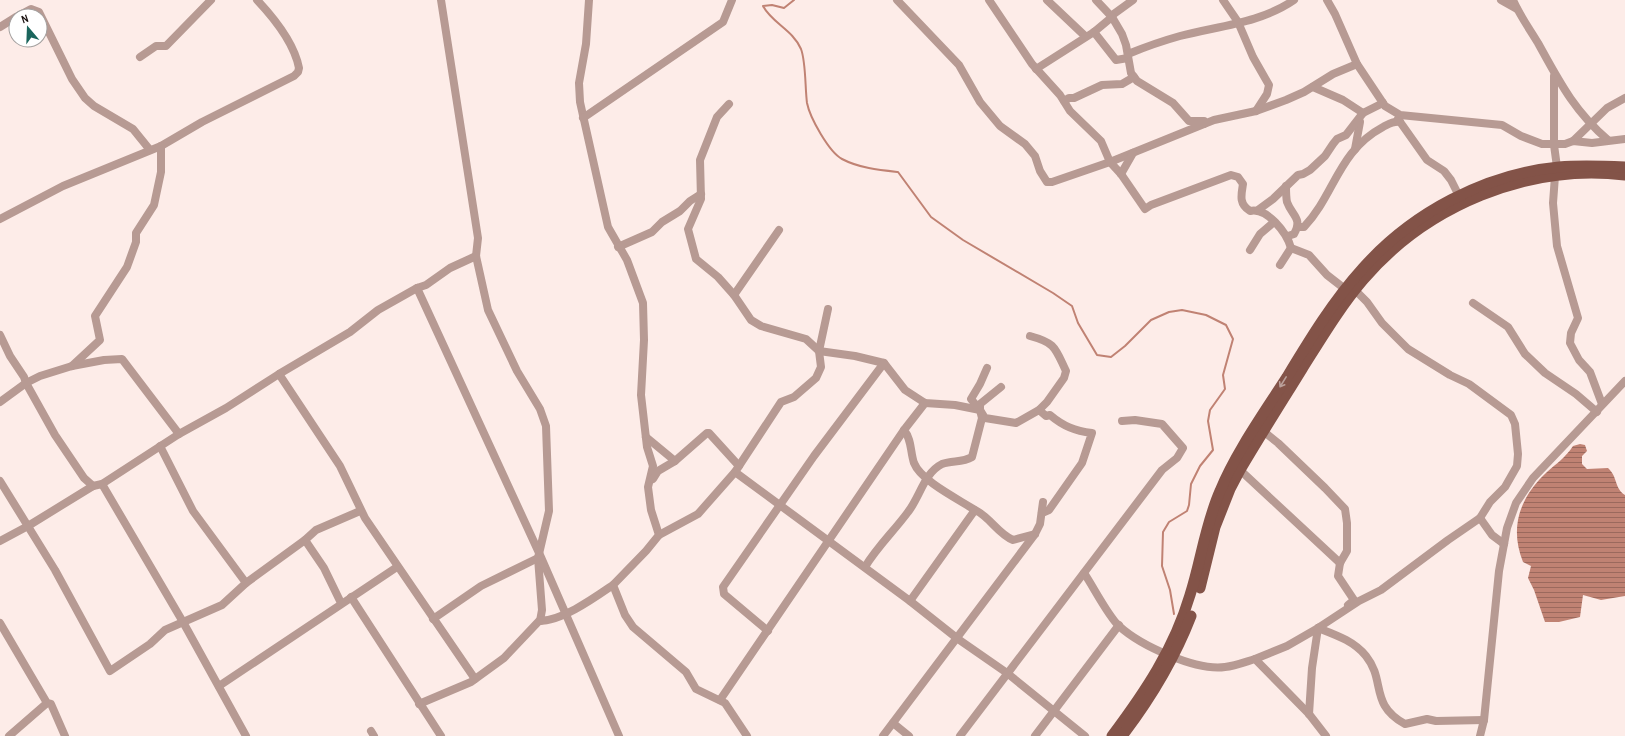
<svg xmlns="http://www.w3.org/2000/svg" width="1625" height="736" viewBox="0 0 1625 736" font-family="'Archivo Narrow',sans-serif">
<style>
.water{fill:url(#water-rules)}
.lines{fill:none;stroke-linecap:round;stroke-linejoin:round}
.stream{stroke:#c08273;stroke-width:2}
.minor{stroke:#b79a93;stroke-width:8}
.primary{stroke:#835348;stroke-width:11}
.oneway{stroke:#bba09a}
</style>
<defs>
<pattern id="water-rules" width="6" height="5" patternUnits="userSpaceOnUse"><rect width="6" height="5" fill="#c08273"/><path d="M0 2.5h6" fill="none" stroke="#9b695d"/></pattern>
</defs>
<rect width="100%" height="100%" fill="#fdece8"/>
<path class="water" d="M1580 444 1585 445 1587 451 1582 456V464L1587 469 1608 468C1618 477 1614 488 1625 495V596L1601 600 1583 595 1580 617 1559 622H1545L1534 590 1528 578 1531 566 1523 562C1509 527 1520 497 1547 472 1556 464 1566 457 1573 446Z"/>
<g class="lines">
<path class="stream" d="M794 0 784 8 772 5 763 6C772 23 793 30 801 49 806 62 805 88 807 103 810 118 829 152 842 159 859 168 879 170 898 172L931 217 963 240 1053 293 1072 306 1078 323 1097 355 1111 357 1125 346 1151 320 1169 312 1182 310 1206 315 1226 325 1233 339 1223 375 1225 389 1210 410 1208 421 1213 450 1200 466 1191 484 1189 505 1187 511 1169 522 1163 532 1162 566 1170 590 1174 614"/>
<g class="minor">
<polyline points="441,0 478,238 476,256 488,310 517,371 540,409 546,426 549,511 538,558 542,610 540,621"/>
<polyline points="589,0 586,44 579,83 580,102 608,227 627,260 643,303 644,340 641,395 647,447 653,466 648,487 651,510 659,535 646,551 613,585 625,615 633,627 686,672 696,689 725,703 747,736"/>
<polyline points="897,0 959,65 980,102 1000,126 1025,144 1035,156 1040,171 1047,182 1052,182 1110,162 1204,124"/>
<path d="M989 0 1032 64 1060 95 1070 111 1101 141 1110 162 1121 174 1145 209 1151 205 1231 175 1238 177 1243 184C1241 196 1239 204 1250 211 1267 207 1287 233 1291 248L1309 255 1327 275 1345 289"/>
<polyline points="1047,0 1085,36"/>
<polyline points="1096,0 1112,17 1122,34 1126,45 1131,73 1137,81 1173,103 1189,121 1204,121 1204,124 1214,120 1256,111 1286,100 1304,92 1333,74 1357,64"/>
<polyline points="1223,0 1238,22 1253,57 1269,85 1267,94 1256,111"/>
<polyline points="1327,0 1335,14 1357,64 1385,106 1400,115 1502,125 1521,136 1542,144 1565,144 1573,141 1592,143 1625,139"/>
<polyline points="1501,0 1517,9"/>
<path d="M1513 0C1520 16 1529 28 1538 43 1559 81 1574 111 1608 140"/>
<polyline points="18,16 31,9 39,12 72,79 85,98 94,106 133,129 150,150"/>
<polyline points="1111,16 1133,0"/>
<polyline points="0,27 16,17"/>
<polyline points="1094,32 1116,60 1128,58"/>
<path d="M1128 54C1145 47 1162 41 1180 36 1218 26 1261 23 1294 0"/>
<polyline points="140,57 156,46 166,46 211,0"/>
<polyline points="1036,69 1094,32 1112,17"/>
<polyline points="1554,76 1554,145 1557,167"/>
<polyline points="1313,87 1343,100 1363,113"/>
<polyline points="1064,101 1069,98 1074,98 1102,85 1122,84 1134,77"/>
<path d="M729 104 717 117 700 160 701 199 688 229 696 259 718 277 734 295 751 320 761 326 806 339 819 351 855 356 884 363 905 390 925 403 955 405 980 410 985 418 1016 423 1039 410 1047 402 1064 378 1066 371C1055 348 1056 343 1030 336"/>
<polyline points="583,118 723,22 732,0"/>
<polyline points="1398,119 1427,160 1444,171 1451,180 1459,196"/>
<polyline points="1573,141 1607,108 1625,98"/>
<polyline points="1355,149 1360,122"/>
<polyline points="1121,174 1133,153"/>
<polyline points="1555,176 1553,203 1557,246 1578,318 1571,333 1570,343 1579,360 1590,372 1602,404"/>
<path d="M1286 186C1286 191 1286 197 1287 202 1292 216 1303 218 1294 234L1288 236"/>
<polyline points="1258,210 1273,199 1298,175 1303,174 1310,170 1325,156 1333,144 1337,139 1346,135 1363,113 1383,103"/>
<path d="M0 219 63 186 161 146 202 122 294 76 298 72 299 68C294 42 274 18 257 0"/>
<path d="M1298 227H1304C1335 194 1338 151 1383 127 1389 124 1393 121 1400 122"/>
<polyline points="618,247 652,232 662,222 680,211 690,201 701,194"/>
<polyline points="1250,250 1260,234 1274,222"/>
<polyline points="1280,265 1291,248"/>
<polyline points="417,288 540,555 619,736"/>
<polyline points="734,295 779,230"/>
<polyline points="1473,303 1508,327 1525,354 1545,373 1576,394 1597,412"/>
<polyline points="0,335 10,356 24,377 26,383 55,435 84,478 93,486"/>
<polyline points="72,366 100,340 95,316 127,267 136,242 136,233 154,205 161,172 161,146"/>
<polyline points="279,374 340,466 365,518 475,679"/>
<polyline points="0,402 26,383 40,376 72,366 104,360 122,359 179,434"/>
<polyline points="980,410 980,404 1001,387"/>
<path d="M1039 410 1046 416 1050 415C1063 426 1075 431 1092 433L1082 463 1049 510 1042 513"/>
<polyline points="1263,431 1278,443 1325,488 1345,509 1347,523 1347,551 1340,563 1338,576 1354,600 1348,605"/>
<polyline points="646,437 675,461"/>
<polyline points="160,446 193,511 246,583"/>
<polyline points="1240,470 1340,563"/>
<polyline points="735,472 910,601 958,639 1007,673 1085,736"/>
<polyline points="653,479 658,471 675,461 707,433 709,433 739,466"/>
<polyline points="0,481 55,570 110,671 150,644 165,630 222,605 246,583 305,540 316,530 360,511"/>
<polyline points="102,484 183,622 246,736"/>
<path d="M975 510C990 517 998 534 1013 540L1035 534"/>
<polyline points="1480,518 1492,535 1504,544"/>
<polyline points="659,535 698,514 735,472 781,402 794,397 816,378 821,367 819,351 828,309"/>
<polyline points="305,540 324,568 341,603"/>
<polyline points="0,541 28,526 93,486 102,484 179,434 226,408 279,374 350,332 378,310 417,288 426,285 450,268 476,256"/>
<path d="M865 567C877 547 894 531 908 512 920 497 924 473 942 464 952 460 962 463 972 457L982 418 980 410 971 399 980 384 987 368"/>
<path d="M1084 573C1093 586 1108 616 1119 626 1141 646 1196 671 1225 667 1235 666 1245 662 1255 659L1309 714 1326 736"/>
<polyline points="351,597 441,736"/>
<path d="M910 601 975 510C958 499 921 481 914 463 910 451 912 440 904 430L925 403"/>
<polyline points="433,619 481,586 538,558"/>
<polyline points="0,623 47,703 51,704 65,736"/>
<path d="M1318 628C1336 635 1354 641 1366 656 1386 681 1369 704 1405 724L1427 719 1436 721 1484 720"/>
<polyline points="768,631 724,594 723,587 814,456 884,363"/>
<polyline points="1255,659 1287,646 1320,627"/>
<polyline points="219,686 397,567"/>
<polyline points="720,700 904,430"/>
<path d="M419 704 471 682 504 658 539 621C562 621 594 598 613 585"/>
<polyline points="1309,714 1312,668 1318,628 1359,601 1381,590 1448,540 1480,518 1490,502 1505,487 1517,466 1518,454 1515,424 1511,415 1469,384 1450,375 1408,349 1382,323 1367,302 1355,290"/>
<polyline points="893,723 909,736"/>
<polyline points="371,731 374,736"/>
<polyline points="9,736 47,703"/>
<polyline points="883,736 1035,534 1040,524 1043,502"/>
<polyline points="960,736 1162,470 1177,458 1183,448 1162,424 1135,420 1122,421"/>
<polyline points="1035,736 1119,625"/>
<polyline points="1480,736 1484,720 1499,571 1507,528 1516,503 1533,478 1625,381"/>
</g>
<g class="primary">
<path d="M1200 588 1215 527 1230 489 1240 470C1260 436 1281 403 1302 369 1321 339 1340 307 1363 280 1426 206 1528 163 1625 175"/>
<path d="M1112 736C1145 692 1174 649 1190 595 1201 561 1205 525 1220 491 1236 452 1264 413 1287 377 1310 339 1333 301 1363 268 1412 213 1485 174 1559 167 1581 165 1603 166 1625 167"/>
<path d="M1122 736C1151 698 1174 660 1191 616"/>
</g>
</g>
<defs><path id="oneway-shaft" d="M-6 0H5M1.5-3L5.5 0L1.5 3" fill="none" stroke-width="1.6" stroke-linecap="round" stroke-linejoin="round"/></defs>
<use class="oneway" href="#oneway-shaft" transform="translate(1283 382) rotate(122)"/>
<g transform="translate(28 28) rotate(341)"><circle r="19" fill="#ffffff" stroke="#a3a09f"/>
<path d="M0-3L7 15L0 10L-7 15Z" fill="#1a655c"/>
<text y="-6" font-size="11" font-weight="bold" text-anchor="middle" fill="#1a110f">N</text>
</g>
</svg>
